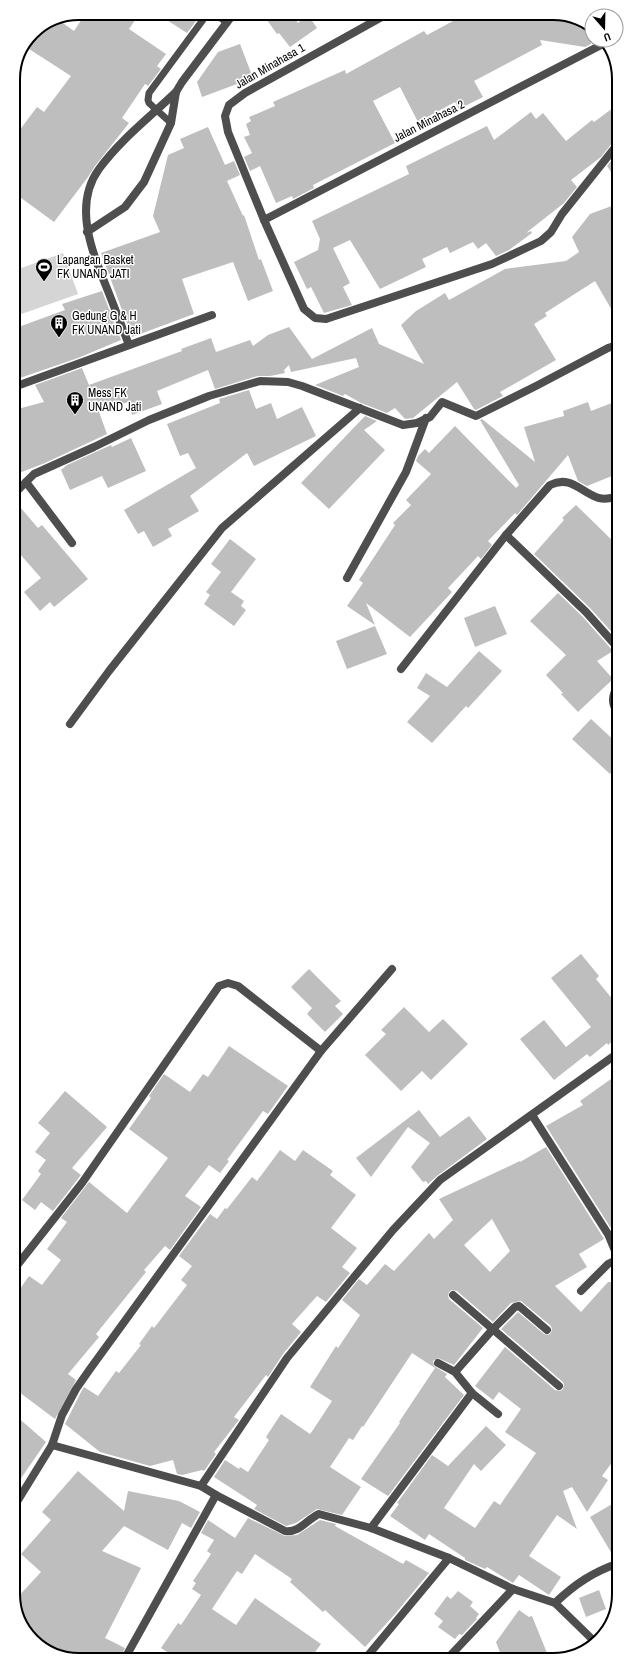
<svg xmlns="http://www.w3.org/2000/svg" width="632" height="1673" viewBox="0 0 632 1673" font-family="'Archivo Narrow',sans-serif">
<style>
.green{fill:#d5d5d5}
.building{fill:#bebebe;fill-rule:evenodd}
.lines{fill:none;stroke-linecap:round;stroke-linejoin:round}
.service{stroke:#4e4e4e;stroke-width:7}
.minor{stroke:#4e4e4e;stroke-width:8}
.labels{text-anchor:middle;stroke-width:3;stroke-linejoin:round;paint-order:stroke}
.street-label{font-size:12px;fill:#000;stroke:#fff}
.poi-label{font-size:12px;fill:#000;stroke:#fff;text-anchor:start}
.rim{fill:none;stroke:#000;stroke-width:2}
</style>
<rect width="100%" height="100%" fill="#fff"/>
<polygon class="green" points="63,253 78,294 13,317 13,271"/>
<g class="building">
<polygon points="86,13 140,13 129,29 166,54 157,66 161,69 148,86 145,84 122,118 129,123 95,166 88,177 54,222 13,192 13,139 37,107 44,112 71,76 26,47 33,32 60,21 74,31"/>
<polygon points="156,13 202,13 187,33"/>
<polygon points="262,13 291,13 298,23 308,15 317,28 290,47 279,33 277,34"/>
<polygon points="468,13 557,13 592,28 591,44 585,47 540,40 542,45 474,81 483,97 459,109 455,102 418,122 400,87 373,101 395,143 313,185 314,188 293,199 292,196 276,203 260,166 250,171 244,157 252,153 244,137 250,135 246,124 251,121 249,117 275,106 273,102 345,70 346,74 424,31 427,35"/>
<polygon points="240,44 253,78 202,97 197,82 218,52"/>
<polygon points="617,105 617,140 613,142 601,157 571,180 577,187 564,203 526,233 531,231 532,233 509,250 496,256 486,243 478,249 473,242 450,253 447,247 422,259 426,267 380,289 350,240 333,248 350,283 343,287 352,305 324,313 311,287 307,289 294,262 318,250 320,239 312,221 409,174 406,166 487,126 494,140 531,112 536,119 543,113 566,141 592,120 594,122"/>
<polygon points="208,127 225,165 234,161 240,175 227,181 243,216 244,215 259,260 261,259 273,291 248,301 233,262 182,279 194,314 132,337 101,253 160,232 153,216 168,155 184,148 180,139"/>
<polygon points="617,154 617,181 607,166"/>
<polygon points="617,204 617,319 595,281 545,313 547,316 534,324 556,360 500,392 503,396 476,410 474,409 457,382 413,418 405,419 395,408 387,413 361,403 345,394 343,396 315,385 359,367 356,358 291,372 289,365 284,370 285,373 270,376 258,376 215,389 208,370 157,391 162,404 132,415 128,402 99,412 107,434 45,463 14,475 14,410 44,402 35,385 82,368 89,385 182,351 181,349 211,338 216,352 250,340 253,346 268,335 289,327 312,359 372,328 379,344 424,364 401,325 416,311 445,293 449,300 505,269 566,261 579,252 572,237 590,214"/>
<polygon points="102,291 121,340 78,358 14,380 13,329 65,310 62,304"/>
<polygon points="249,390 256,409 271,403 277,419 302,407 316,436 254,466 247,453 190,496 199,511 168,529 172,536 153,547 144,531 138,534 124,510 196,468 188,453 180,456 167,424 220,403 219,399"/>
<polygon points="617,401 617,474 587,486 578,481 568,455 517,515 515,513 488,541 492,545 481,559 478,556 448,588 452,592 410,637 366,603 375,625 347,606 363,583 359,580 395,525 393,523 411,505 406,500 431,474 416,461 418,456 425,449 429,453 455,426 516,488 519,485 480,420 482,419 535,462 524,427 564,416 563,411 588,402 591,411"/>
<polygon points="365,416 377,421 364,430 385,450 329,509 301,483"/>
<polygon points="131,438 146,471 108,488 102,476 70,490 61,470 67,465 111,445 112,447"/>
<polygon points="14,500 38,528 42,525 88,579 54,607 50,602 40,611 24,592 41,578 20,554 14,559"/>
<polygon points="576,505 617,545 618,639 590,608 534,554 564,520 562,518"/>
<polygon points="230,539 256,559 231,592 244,601 241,606 246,610 234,626 204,604 210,595 206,592 221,572 211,564"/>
<polygon points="558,593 582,616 613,651 597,661 613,679 578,712 561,694 563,693 546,675 566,655 530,621"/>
<polygon points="495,606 507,634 475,647 464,618"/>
<polygon points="375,626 387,654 347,669 336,641"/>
<polygon points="479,651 502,671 468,708 466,706 432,743 407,722 430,696 417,688 426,673 447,687"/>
<polygon points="591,719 618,744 618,766 610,774 572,739"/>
<polygon points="581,954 599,976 596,979 618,1006 618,1037 608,1045 607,1043 590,1057 587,1054 554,1080 520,1039 544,1020 566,1047 591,1027 551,978"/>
<polygon points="309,969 341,1001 335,1006 343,1014 325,1032 307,1014 312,1008 291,987"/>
<polygon points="404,1007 429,1032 443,1019 468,1044 431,1080 422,1071 401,1091 365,1055 386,1034 381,1030"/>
<polygon points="229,1046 288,1086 268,1114 263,1111 227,1160 229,1161 220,1173 209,1165 185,1196 201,1207 170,1250 165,1246 144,1270 146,1272 96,1334 99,1337 68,1374 76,1380 55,1419 15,1389 15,1296 29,1276 42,1285 61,1260 47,1249 67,1222 61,1218 89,1182 127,1213 168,1158 129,1129 151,1098 149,1096 164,1074 190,1092 203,1074 208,1077"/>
<polygon points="618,1074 618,1230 614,1233 546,1126 583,1105 580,1101"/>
<polygon points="65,1091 107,1127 72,1168 81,1175 53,1211 41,1202 35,1210 22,1200 41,1174 38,1171 46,1160 35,1152 50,1133 38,1123"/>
<polygon points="419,1110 440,1137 469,1116 487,1139 437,1176 428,1184 426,1181 423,1182 411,1167 430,1143 408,1127 371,1177 356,1158"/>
<path d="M546 1147 604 1239 579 1254 587 1267 555 1286 581 1312 608 1282H614L619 1286V1453L602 1476 608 1480 587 1512 572 1487 563 1491 577 1529 557 1515 529 1556 561 1577 549 1595 519 1575 513 1583 487 1567 485 1569 465 1560V1558L429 1534 425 1540 390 1516 399 1504 397 1503 432 1455 448 1466 486 1426 506 1445 481 1471 474 1464 444 1508 475 1528 494 1501 500 1505 536 1453 505 1432 521 1409 499 1392 493 1400 475 1386 505 1347 555 1390 560 1391 563 1389 564 1385 563 1382 501 1329 518 1312 544 1334 548 1335 551 1333 552 1329 551 1326 521 1301 511 1303 493 1322 457 1291 452 1290 449 1292 448 1296 449 1299 483 1328 454 1365 438 1358 433 1361 434 1366 447 1374 445 1377 464 1395 388 1496 361 1479 400 1423 399 1422 435 1368 412 1353 363 1427 362 1426 353 1440 349 1438 330 1467 361 1487 342 1515 317 1509 296 1523 286 1526 254 1509 257 1505 214 1477 225 1460 239 1469 240 1467 248 1472 269 1440 266 1437 281 1414 310 1434 313 1430 332 1401 310 1387 336 1346 338 1348 360 1315 342 1300 359 1279 367 1285 385 1264 394 1271 429 1233 434 1239 453 1220 439 1199 520 1161V1162ZM492 1219 510 1251 490 1272 464 1245Z"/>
<polygon points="280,1150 295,1161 303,1150 333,1171 330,1175 356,1195 331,1228 357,1248 342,1267 350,1273 326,1302 317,1296 292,1324 301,1332 283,1354 268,1377 266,1375 234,1417 239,1420 214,1452 216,1454 204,1471 202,1470 182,1475 177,1474 173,1460 150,1466 100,1452 65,1424 81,1392 84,1387 98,1396 116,1371 119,1373 141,1345 139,1344 152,1326 154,1328 187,1285 181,1280 192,1266 179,1256 210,1214 217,1219 225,1208 227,1209 252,1177 257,1181"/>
<polygon points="15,1415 46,1442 15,1487"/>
<polygon points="78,1471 124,1511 128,1491 179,1501 200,1512 191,1528 182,1523 168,1550 124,1526 102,1551 141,1568 105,1638 125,1648 119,1660 75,1660 36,1644 15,1611 15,1600 41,1572 21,1554 51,1520 42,1512"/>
<polygon points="619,1500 619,1558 615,1559 590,1517"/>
<polygon points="248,1518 285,1536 297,1535 320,1520 336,1524 335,1526 403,1564 406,1560 429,1573 395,1614 365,1647 325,1610 323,1612 290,1582 292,1579 255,1554 242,1574 237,1571 212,1609 236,1625 255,1598 321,1644 310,1659 178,1659 161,1648 178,1623 181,1625 201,1595 192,1589 196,1583 193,1581 211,1554 207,1551 214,1540 201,1533 208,1520 235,1538"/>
<polygon points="599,1590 606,1609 586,1617 579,1598"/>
<polygon points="458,1591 473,1602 470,1606 479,1614 476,1618 477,1619 462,1635 459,1634 455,1639 438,1627 443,1621 434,1614 447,1596 451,1599"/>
<polygon points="519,1610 529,1617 532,1616 549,1658 502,1658 496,1642"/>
</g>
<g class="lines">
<g class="service">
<polyline points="215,13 227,23"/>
<polyline points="171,123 149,103 148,100 149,93 208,13"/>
</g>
<g class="minor">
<polyline points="389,13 245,93 229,105 225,116 228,132 264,220 304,309 315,318 326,319 492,264 541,241 551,232 562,214 617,145"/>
<polyline points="264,220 605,43"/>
<polyline points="87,232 125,207 144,182 171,123 176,92 182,82 234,13"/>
<path d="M129 345C122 327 115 309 108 291 93 254 72 206 99 169 120 140 150 117 176 92"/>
<polyline points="14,387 212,315"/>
<polyline points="26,482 72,543"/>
<polyline points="14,494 34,474 94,447 149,420 209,396 260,381 288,382 302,386 403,425 417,423 430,417 442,402 476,416 536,386 608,348 617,345"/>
<polyline points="506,535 586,612 618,648"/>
<polyline points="347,578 406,472 426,418"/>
<path d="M401 669 506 535 550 485C578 471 588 509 617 496"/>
<path d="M618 686C612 695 610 703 618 712"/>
<polyline points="70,724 109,671 222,528 360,408"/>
<polyline points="532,1115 608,1234 618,1258"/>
<polyline points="15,1268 82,1183 219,986 228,983 238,986 321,1051"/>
<polyline points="581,1291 608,1264 618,1259"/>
<polyline points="453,1295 559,1386"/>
<polyline points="438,1363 455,1372 472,1393 498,1414"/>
<polyline points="455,1372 493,1329 515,1307 519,1306 547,1330"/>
<path d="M52 1445 201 1486 216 1495 285 1531C300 1533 307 1519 319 1514L371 1528 449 1558 513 1589 555 1603 594 1641"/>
<polyline points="201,1486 287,1358 393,1230 440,1180 618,1053"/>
<polyline points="15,1505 52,1445 62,1415 76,1389 90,1369 321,1051 392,969"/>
<polyline points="371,1528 472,1393"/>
<path d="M555 1603C575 1584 593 1572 619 1563"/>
<polyline points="448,1658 513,1589"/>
<polyline points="365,1659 449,1558"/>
<polyline points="124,1660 216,1495"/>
</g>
</g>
<defs>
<g id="stadium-pin" transform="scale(0.9)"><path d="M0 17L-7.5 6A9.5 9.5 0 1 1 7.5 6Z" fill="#000" stroke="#fff"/><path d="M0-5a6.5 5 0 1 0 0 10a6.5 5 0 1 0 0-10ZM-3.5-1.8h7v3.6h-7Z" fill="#fff"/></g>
<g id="building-pin" transform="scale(0.9)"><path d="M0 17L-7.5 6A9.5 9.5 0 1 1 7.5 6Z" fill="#000" stroke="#fff"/><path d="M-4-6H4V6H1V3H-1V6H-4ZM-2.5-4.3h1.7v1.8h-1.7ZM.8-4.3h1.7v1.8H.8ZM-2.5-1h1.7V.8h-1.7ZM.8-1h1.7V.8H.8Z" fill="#fff"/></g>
</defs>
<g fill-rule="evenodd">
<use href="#stadium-pin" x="44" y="267"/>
<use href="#building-pin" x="59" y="323"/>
<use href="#building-pin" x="75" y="400"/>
</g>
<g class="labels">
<g class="street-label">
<text transform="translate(270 66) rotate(-30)" y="4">Jalan Minahasa 1</text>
<text transform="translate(429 121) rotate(-27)" y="4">Jalan Minahasa 2</text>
</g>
<g class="poi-label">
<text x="57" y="264">Lapangan Basket<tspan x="57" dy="14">FK UNAND JATI</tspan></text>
<text x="72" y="320">Gedung G &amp; H<tspan x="72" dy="14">FK UNAND Jati</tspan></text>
<text x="88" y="397">Mess FK<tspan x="88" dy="14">UNAND Jati</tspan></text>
</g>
</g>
<path d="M0 0H632V1673H0ZM79 20H553A59 59 0 0 1 612 79V1594A59 59 0 0 1 553 1653H79A59 59 0 0 1 20 1594V79A59 59 0 0 1 79 20Z" fill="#fff" fill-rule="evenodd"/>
<path class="rim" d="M79 20H553A59 59 0 0 1 612 79V1594A59 59 0 0 1 553 1653H79A59 59 0 0 1 20 1594V79A59 59 0 0 1 79 20Z"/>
<g transform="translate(604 28) rotate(160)"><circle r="19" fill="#ffffff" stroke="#999999"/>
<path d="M0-3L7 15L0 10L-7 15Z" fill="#000000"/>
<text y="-6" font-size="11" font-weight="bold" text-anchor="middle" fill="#000000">U</text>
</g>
</svg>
